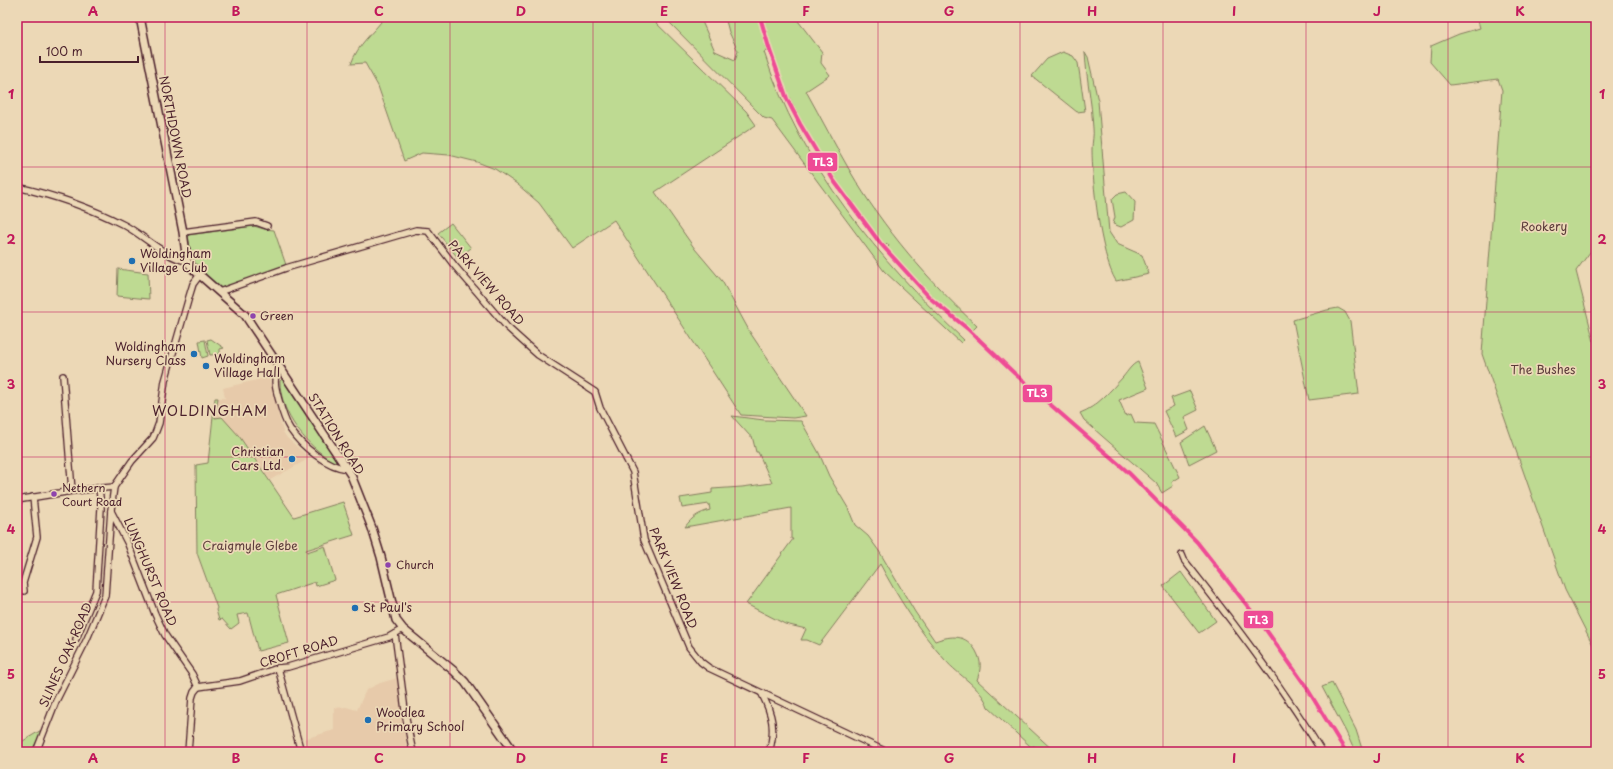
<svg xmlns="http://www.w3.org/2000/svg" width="1613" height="769" viewBox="0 0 1613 769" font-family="'Playpen Sans',sans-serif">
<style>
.built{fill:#e7caaa}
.green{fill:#beda92;stroke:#847c5e}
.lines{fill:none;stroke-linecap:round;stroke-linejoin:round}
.minor-casing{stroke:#4a1f2b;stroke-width:8}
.tertiary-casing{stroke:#4a1f2b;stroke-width:10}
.minor{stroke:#ecd8b6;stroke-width:5.5}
.tertiary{stroke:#ecd8b6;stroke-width:7}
.rail-1-casing{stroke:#ecd8b6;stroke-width:7}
.rail-1{stroke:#ee4b95;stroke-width:4}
.grid{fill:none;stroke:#c2185b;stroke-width:1;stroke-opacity:0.55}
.poi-dot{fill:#1f6fb2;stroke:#ecd8b6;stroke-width:1.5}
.bus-dot{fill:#8e44ad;stroke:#ecd8b6;stroke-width:1.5}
.labels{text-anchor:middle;stroke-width:3.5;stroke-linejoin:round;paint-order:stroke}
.bus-label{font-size:11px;fill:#4a1f2b;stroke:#ecd8b6;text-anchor:start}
.street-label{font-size:12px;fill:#4a1f2b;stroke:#ecd8b6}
.park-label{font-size:12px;fill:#5b3b3a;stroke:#ecd8b6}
.poi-label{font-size:12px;fill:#4a1f2b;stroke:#ecd8b6;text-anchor:start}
.quarter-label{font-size:14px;letter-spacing:1px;fill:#4a1f2b;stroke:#ecd8b6}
.line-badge{stroke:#ecd8b6;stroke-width:1.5}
.badge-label{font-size:11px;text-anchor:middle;font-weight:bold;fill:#fff}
.neatline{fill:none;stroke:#c2185b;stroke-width:1.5}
.grid-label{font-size:13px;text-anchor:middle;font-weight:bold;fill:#c2185b}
</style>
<rect width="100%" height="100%" fill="#ecd8b6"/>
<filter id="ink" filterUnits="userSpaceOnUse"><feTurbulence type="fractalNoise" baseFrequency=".025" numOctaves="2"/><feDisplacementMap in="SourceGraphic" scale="8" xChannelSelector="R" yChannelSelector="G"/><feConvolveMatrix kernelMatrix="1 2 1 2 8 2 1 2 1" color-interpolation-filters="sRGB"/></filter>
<g filter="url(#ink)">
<g class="built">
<polygon points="269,377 283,432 287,438 310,458 270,480 239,436 215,418 218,398 225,398 223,388"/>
<polygon points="397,678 407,748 409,752 308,752 304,739 334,730 334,708 346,707 357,710 366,690 380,683"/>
</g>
<g class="green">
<path d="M385 17H650L746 111 756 125 655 192 695 249 722 281 751 334 806 416 793 418 741 415 614 220 572 248 539 203 517 184 495 169 477 162 449 155 422 153 404 161 378 86 365 63 351 64C358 44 373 33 385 17Z"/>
<path d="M664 17H700L715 51 735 60 738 51 729 32 725 17H795L822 52 821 63 830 75 806 91C821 118 835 145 850 171 883 228 929 281 977 326L969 334 933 298 887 248 889 246 887 243 885 245C846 201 811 143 786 90 780 77 777 62 771 49L764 52C800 165 879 260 964 340L961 343 884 271 772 120 764 118Z"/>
<polygon points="1477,17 1596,17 1596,244 1576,271 1596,350 1596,651 1565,590 1482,354 1502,90 1498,79 1450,85 1430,62 1431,46 1459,34 1480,28"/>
<polygon points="1063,52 1073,56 1078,63 1085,111 1077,112 1032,76 1047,59"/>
<path d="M1085 52 1088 57 1098 101 1109 232 1117 244 1142 255 1149 274 1116 281C1100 255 1092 180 1092 149 1092 142 1094 135 1093 128 1092 102 1086 77 1085 52Z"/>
<polygon points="1126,192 1135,202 1134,220 1121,227 1113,224 1115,217 1112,199 1117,194"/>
<polygon points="451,223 471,248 458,258 438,233"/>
<path d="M254 226 264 229 274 230 286 265 224 288H220C197 267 192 266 188 235Z"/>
<polygon points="118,269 148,273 149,299 117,296"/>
<polygon points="1338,308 1345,312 1350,321 1359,394 1309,400 1293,320 1327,310"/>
<polygon points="211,339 224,348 220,349 220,354 210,355 207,340"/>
<polygon points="205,340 208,356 202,358 199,341"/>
<path d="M1138 362 1148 388 1119 400 1126 416 1131 414 1135 423 1154 424 1180 477 1172 482 1173 486 1162 493 1156 483 1102 436 1084 420 1080 413C1097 407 1111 390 1123 377 1128 371 1132 364 1138 362Z"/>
<path d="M282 379 338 463C332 463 327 458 322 454 300 437 280 410 280 381Z"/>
<polygon points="1190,391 1198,410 1184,417 1189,430 1176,437 1164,411 1174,406 1171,398"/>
<polygon points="215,398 218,398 215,418 222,417 239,436 294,517 343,502 354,535 306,550 307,552 325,546 335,580 316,586 315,582 276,595 289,643 258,651 248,613 237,615 239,623 231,629 222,619 219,620 216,610 217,608 197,553 196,465 208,463"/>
<path d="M732 416 764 420 801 421 819 453 829 476 848 508 855 525 868 536 879 551 915 612 935 641C952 635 966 634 976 651 982 662 981 669 977 680L1055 752H1042L1034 746 1031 747 988 707C982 688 958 675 945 660 919 631 898 598 880 564L819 645 807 640H801L806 629 785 624 746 604 793 539H791V508L685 527C692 517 699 513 710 510L709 504 682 508 680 498 712 493V489L742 487 772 483 758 452H756L752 436H750Z"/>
<polygon points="1205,426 1216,450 1189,464 1181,442"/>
<polygon points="1181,572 1216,621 1199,633 1163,586"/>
<polygon points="1332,683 1356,730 1363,752 1355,752 1346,732 1322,687"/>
<polygon points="43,729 31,752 17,752 17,739 23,741"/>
</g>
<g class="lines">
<g class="minor-casing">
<g id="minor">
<path d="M17 187C53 195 91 208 124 225 145 236 164 257 187 261"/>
<polyline points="183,232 256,222 267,226"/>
<polyline points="219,292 286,268 416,230 428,231 454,265 507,327 538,355 595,392 600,408 633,472 644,540 689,647 701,662 709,668 887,752"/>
<path d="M279 367C273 378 275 386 278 397 281 408 284 420 290 429 302 447 327 467 348 469"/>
<polyline points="63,376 72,491"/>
<polyline points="17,500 72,491 114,487"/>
<polyline points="111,511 128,544 155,614 165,635 192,674 198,687 194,692 192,698 188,752"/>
<path d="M1182 555 1184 560C1233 622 1281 685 1322 752"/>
<polyline points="24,591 23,583 37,537 33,497"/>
<polyline points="395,634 406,718 412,748 414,752"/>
<polyline points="76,639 96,591 101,508 99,487"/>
<polyline points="278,668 301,752"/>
<polyline points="198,687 240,681 278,668 288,667 389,637 403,629"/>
<path d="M762 694C772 714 776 729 769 752"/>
<polyline points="36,752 56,701 87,639 105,596 111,510 114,487 132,461 153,438 156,431 159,423 165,381 189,297 193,284 199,276"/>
</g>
</g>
<g class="tertiary-casing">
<polyline id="tertiary" points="140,17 183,232 187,261 193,269 245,315 351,475 372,528 381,557 396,620 403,629 454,671 465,682 514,752"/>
</g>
<use href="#minor" class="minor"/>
<use href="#tertiary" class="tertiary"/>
<g class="rail-1-casing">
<polyline id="rail-1" points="760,17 770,51 787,99 800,124 834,181 880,243 931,299 969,330 1014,373 1129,473 1197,542 1264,627 1305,685 1346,752"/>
</g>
<use href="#rail-1" class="rail-1"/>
</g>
</g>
<path class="grid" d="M165 17V752M307 17V752M450 17V752M593 17V752M735 17V752M878 17V752M1020 17V752M1163 17V752M1306 17V752M1448 17V752M17 167H1596M17 312H1596M17 457H1596M17 602H1596"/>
<g class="poi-dot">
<circle cx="132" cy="261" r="4"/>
<circle cx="194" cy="354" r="4"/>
<circle cx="206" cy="366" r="4"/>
<circle cx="292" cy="459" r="4"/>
<circle cx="355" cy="608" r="4"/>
<circle cx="368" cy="720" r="4"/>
</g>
<g class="bus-dot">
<circle cx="253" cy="316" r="3.5"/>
<circle cx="54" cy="494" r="3.5"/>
<circle cx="388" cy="565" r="3.5"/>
</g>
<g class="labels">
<g class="bus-label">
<text x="260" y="320">Green</text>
<text x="62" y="492">Nethern<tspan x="62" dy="14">Court Road</tspan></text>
<text x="396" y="569">Church</text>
</g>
<g class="street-label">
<text transform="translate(175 137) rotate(79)" y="4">NORTHDOWN ROAD</text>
<text transform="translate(486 283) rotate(49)" y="4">PARK VIEW ROAD</text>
<text transform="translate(336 434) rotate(58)" y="4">STATION ROAD</text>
<text transform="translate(150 572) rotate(67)" y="4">LUNGHURST ROAD</text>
<text transform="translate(673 578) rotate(68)" y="4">PARK VIEW ROAD</text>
<text transform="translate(299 652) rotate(-17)" y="4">CROFT ROAD</text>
<text transform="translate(66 655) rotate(-66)" y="4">SLINES OAK ROAD</text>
</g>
<g class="park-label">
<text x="1544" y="231">Rookery</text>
<text x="1543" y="374">The Bushes</text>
<text x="250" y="550">Craigmyle Glebe</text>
</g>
<g class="poi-label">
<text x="140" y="258">Woldingham<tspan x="140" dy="14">Village Club</tspan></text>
<text x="186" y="351" text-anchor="end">Woldingham<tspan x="186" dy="14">Nursery Class</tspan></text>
<text x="214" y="363">Woldingham<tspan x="214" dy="14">Village Hall</tspan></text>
<text x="284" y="456" text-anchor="end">Christian<tspan x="284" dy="14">Cars Ltd.</tspan></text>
<text x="363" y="612">St Paul's</text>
<text x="376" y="717">Woodlea<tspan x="376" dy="14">Primary School</tspan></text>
</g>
<g class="quarter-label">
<text x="210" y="416">WOLDINGHAM</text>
</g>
</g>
<g class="line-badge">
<rect x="807" y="152" width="31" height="20" rx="4" fill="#ee4b95"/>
<rect x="1022" y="384" width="31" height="19" rx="4" fill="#ee4b95"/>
<rect x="1243" y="610" width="31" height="19" rx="4" fill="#ee4b95"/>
</g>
<g class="badge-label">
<text x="823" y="166">TL3</text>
<text x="1037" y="397">TL3</text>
<text x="1258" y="624">TL3</text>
</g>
<rect width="1613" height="769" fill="none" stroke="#ecd8b6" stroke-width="44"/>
<path d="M40 56v6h98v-6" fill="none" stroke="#4a1f2b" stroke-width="2"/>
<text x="46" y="56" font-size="12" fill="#4a1f2b" stroke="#ecd8b6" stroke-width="3" paint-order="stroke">100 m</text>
<rect x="22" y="22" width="1569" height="725" class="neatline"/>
<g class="grid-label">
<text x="93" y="16">A</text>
<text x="236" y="16">B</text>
<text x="379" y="16">C</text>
<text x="521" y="16">D</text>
<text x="664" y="16">E</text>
<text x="806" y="16">F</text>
<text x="949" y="16">G</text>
<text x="1092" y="16">H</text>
<text x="1234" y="16">I</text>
<text x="1377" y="16">J</text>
<text x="1520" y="16">K</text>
<text x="11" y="99">1</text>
<text x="1602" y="99">1</text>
<text x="11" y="244">2</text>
<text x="1602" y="244">2</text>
<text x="11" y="389">3</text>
<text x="1602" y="389">3</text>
<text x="11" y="534">4</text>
<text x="1602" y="534">4</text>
<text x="11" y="679">5</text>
<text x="1602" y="679">5</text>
<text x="93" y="763">A</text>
<text x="236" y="763">B</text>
<text x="379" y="763">C</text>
<text x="521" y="763">D</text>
<text x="664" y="763">E</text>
<text x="806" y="763">F</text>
<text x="949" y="763">G</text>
<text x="1092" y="763">H</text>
<text x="1234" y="763">I</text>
<text x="1377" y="763">J</text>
<text x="1520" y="763">K</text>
</g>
</svg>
